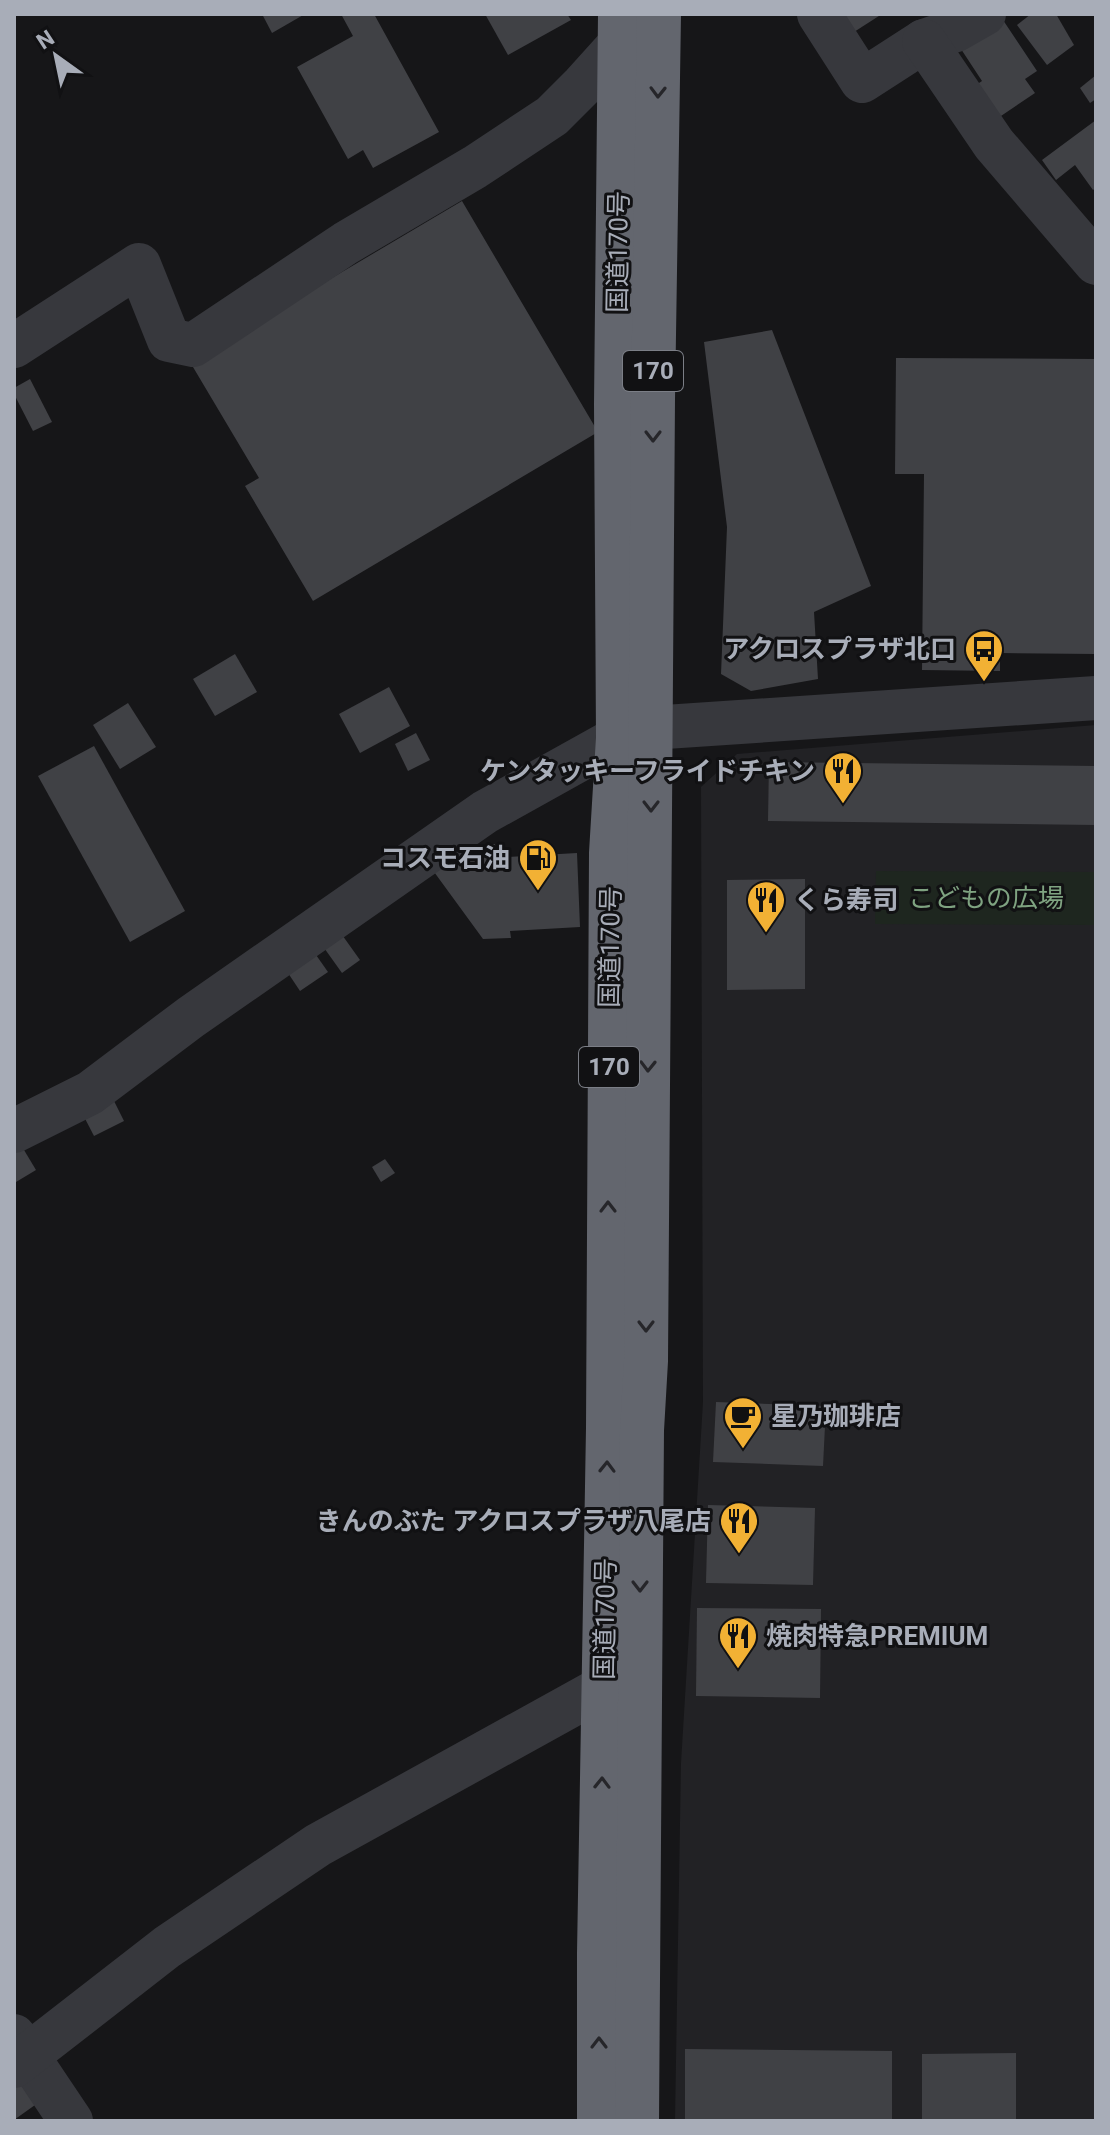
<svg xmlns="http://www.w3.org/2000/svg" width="1110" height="2135" viewBox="0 0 1110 2135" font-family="Roboto,'Noto Sans JP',sans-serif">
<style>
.built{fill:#222225}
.green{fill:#1e261f}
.building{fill:#404145}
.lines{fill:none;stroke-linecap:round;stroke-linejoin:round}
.minor{stroke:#37383d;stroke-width:44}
.highway{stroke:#63666e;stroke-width:44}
.oneway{stroke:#26262a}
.labels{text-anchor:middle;stroke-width:6;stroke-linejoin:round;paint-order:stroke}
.shield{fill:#111113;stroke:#7b7e86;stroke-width:2}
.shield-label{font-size:24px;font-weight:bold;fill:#a8adb8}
.street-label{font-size:26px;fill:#a8adb8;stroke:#111113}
.poi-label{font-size:26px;font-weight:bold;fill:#a8adb8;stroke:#111113;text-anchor:end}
.park-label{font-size:26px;fill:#7fa381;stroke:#111113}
</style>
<rect width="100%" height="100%" fill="#161618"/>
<polygon class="built" points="1096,725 1096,2121 675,2121 681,1763 703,1402 701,787 737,754"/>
<polygon class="green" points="876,871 1096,872 1096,925 875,924"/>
<g class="building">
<polygon points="262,14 305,14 272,33"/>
<polygon points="341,14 374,14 439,132 373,168 363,150 348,159 297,67 353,36"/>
<polygon points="485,14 567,14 571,20 508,55"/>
<polygon points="842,14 882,14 854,32"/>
<polygon points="1031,14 1056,14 1074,45 1047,65 1017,25"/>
<polygon points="1001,17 1037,71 1025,79 1035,93 998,118 976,85 982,81 959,46"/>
<polygon points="1096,75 1096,99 1090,103 1080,88"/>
<polygon points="1096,120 1096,188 1093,190 1075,165 1056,180 1042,160"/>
<polygon points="462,201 598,432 313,601 245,486 259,478 190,362"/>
<polygon points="772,330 871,586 814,612 818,679 751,691 721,674 727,527 704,342"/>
<polygon points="896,358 1096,359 1096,654 1000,653 1000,671 922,670 924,474 895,474"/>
<polygon points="30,379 52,422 33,431 14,394 14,388"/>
<polygon points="235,654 257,692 215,716 193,679"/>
<polygon points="389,687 410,726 360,753 339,714"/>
<polygon points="128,703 156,747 120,769 93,725"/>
<polygon points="416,733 430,760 408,771 395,744"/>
<polygon points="94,746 185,911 130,942 38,776"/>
<polygon points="769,762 1096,766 1096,825 768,821"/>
<polygon points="495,844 497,868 507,868 506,857 577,853 580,927 510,931 511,938 483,939 429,865 474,846"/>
<polygon points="805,879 805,989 727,990 727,880"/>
<polygon points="340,932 360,960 342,973 322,945"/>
<polygon points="309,945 328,972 300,991 282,964"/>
<polygon points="109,1091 124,1121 94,1136 79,1107"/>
<polygon points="18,1140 36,1170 16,1182 14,1143"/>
<polygon points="385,1159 395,1173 381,1182 372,1167"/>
<polygon points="716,1402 826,1406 823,1466 713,1462"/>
<polygon points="708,1505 815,1508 813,1585 706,1583"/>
<polygon points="697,1608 821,1609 820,1698 696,1696"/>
<polygon points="685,2049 892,2051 892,2121 685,2121"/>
<polygon points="1016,2053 1016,2121 922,2121 922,2054"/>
<polygon points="17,2079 35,2105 14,2120 14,2081"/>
</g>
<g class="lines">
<g class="minor">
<polyline points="819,14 862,81 924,41 956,30 984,14"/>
<polyline points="924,41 994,144 1096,263"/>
<polyline points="14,346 139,265 169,340 193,345 346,243 475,167 552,116 583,85 620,44"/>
<polyline points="14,1131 90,1093 191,1017 485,812 618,738 650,728 1096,698"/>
<polyline points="14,2036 71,2121"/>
<polyline points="14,2066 167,1947 318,1845 604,1687"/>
</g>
<g class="highway">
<polyline points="599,2121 599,1953 608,1428 611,853 618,738 616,404 620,14"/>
<polyline points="637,2121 641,1562 642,1430 646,1361 653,399 659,14"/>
</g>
</g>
<defs><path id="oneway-chevron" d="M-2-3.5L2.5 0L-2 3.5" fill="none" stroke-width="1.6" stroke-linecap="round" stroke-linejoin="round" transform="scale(2)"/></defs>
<g class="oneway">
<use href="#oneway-chevron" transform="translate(658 92) rotate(91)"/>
<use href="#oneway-chevron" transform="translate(653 436) rotate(90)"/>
<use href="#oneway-chevron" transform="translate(651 806) rotate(90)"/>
<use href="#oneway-chevron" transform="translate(648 1066) rotate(91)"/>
<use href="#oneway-chevron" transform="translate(608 1207) rotate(-90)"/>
<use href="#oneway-chevron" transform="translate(646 1326) rotate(90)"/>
<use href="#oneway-chevron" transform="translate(607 1467) rotate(-89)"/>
<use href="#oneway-chevron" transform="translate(640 1586) rotate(90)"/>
<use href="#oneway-chevron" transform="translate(602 1783) rotate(-89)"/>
<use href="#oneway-chevron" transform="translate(599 2043) rotate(-90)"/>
</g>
<defs>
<g id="bus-pin" transform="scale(2)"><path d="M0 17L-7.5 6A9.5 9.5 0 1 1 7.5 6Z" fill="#f2b134" stroke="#111113"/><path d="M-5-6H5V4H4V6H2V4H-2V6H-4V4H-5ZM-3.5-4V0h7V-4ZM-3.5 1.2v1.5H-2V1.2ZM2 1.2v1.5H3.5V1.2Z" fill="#111"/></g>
<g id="restaurant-pin" transform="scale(2)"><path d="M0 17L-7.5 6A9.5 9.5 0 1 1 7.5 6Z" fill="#f2b134" stroke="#111113"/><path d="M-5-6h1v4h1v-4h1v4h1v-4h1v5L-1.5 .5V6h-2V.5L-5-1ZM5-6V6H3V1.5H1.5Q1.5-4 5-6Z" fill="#111"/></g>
<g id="fuel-pin" transform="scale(2)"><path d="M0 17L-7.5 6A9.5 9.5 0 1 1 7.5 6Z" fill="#f2b134" stroke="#111113"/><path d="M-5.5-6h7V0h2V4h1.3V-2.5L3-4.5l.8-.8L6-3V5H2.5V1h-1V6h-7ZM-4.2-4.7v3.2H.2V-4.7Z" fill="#111"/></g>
<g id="cafe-pin" transform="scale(2)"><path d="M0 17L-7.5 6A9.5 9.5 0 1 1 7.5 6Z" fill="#f2b134" stroke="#111113"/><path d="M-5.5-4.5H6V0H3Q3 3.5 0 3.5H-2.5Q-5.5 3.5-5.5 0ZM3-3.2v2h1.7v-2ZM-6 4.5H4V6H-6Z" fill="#111"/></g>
</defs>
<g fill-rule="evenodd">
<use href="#bus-pin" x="984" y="649"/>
<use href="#restaurant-pin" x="843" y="771"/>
<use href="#fuel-pin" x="538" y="858"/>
<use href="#restaurant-pin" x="766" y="900"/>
<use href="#cafe-pin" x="743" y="1416"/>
<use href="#restaurant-pin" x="739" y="1521"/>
<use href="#restaurant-pin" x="738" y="1636"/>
</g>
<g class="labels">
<g class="shield">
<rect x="623" y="351" width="60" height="40" rx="6"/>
<rect x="579" y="1047" width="60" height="40" rx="6"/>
</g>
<g class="shield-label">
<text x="653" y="379">170</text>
<text x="609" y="1075">170</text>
</g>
<g class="street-label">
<text transform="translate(618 252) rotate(-89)" y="9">国道170号</text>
<text transform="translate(610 947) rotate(-89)" y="9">国道170号</text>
<text transform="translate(605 1619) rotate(-89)" y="9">国道170号</text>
</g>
<g class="poi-label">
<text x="956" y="658">アクロスプラザ北口</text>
<text x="815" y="780">ケンタッキーフライドチキン</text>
<text x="510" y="867">コスモ石油</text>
<text x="794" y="909" text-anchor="start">くら寿司</text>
<text x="771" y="1425" text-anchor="start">星乃珈琲店</text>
<text x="711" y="1530">きんのぶた アクロスプラザ八尾店</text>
<text x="766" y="1645" text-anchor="start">焼肉特急PREMIUM</text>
</g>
<g class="park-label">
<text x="986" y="907">こどもの広場</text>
</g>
</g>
<rect width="1110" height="2135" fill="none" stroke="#a8adb8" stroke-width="32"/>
<g transform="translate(56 56) rotate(327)" stroke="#111113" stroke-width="6" paint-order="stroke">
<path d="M0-6L14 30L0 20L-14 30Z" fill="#a8adb8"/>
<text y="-12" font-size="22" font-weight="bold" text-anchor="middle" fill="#a8adb8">N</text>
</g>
</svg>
